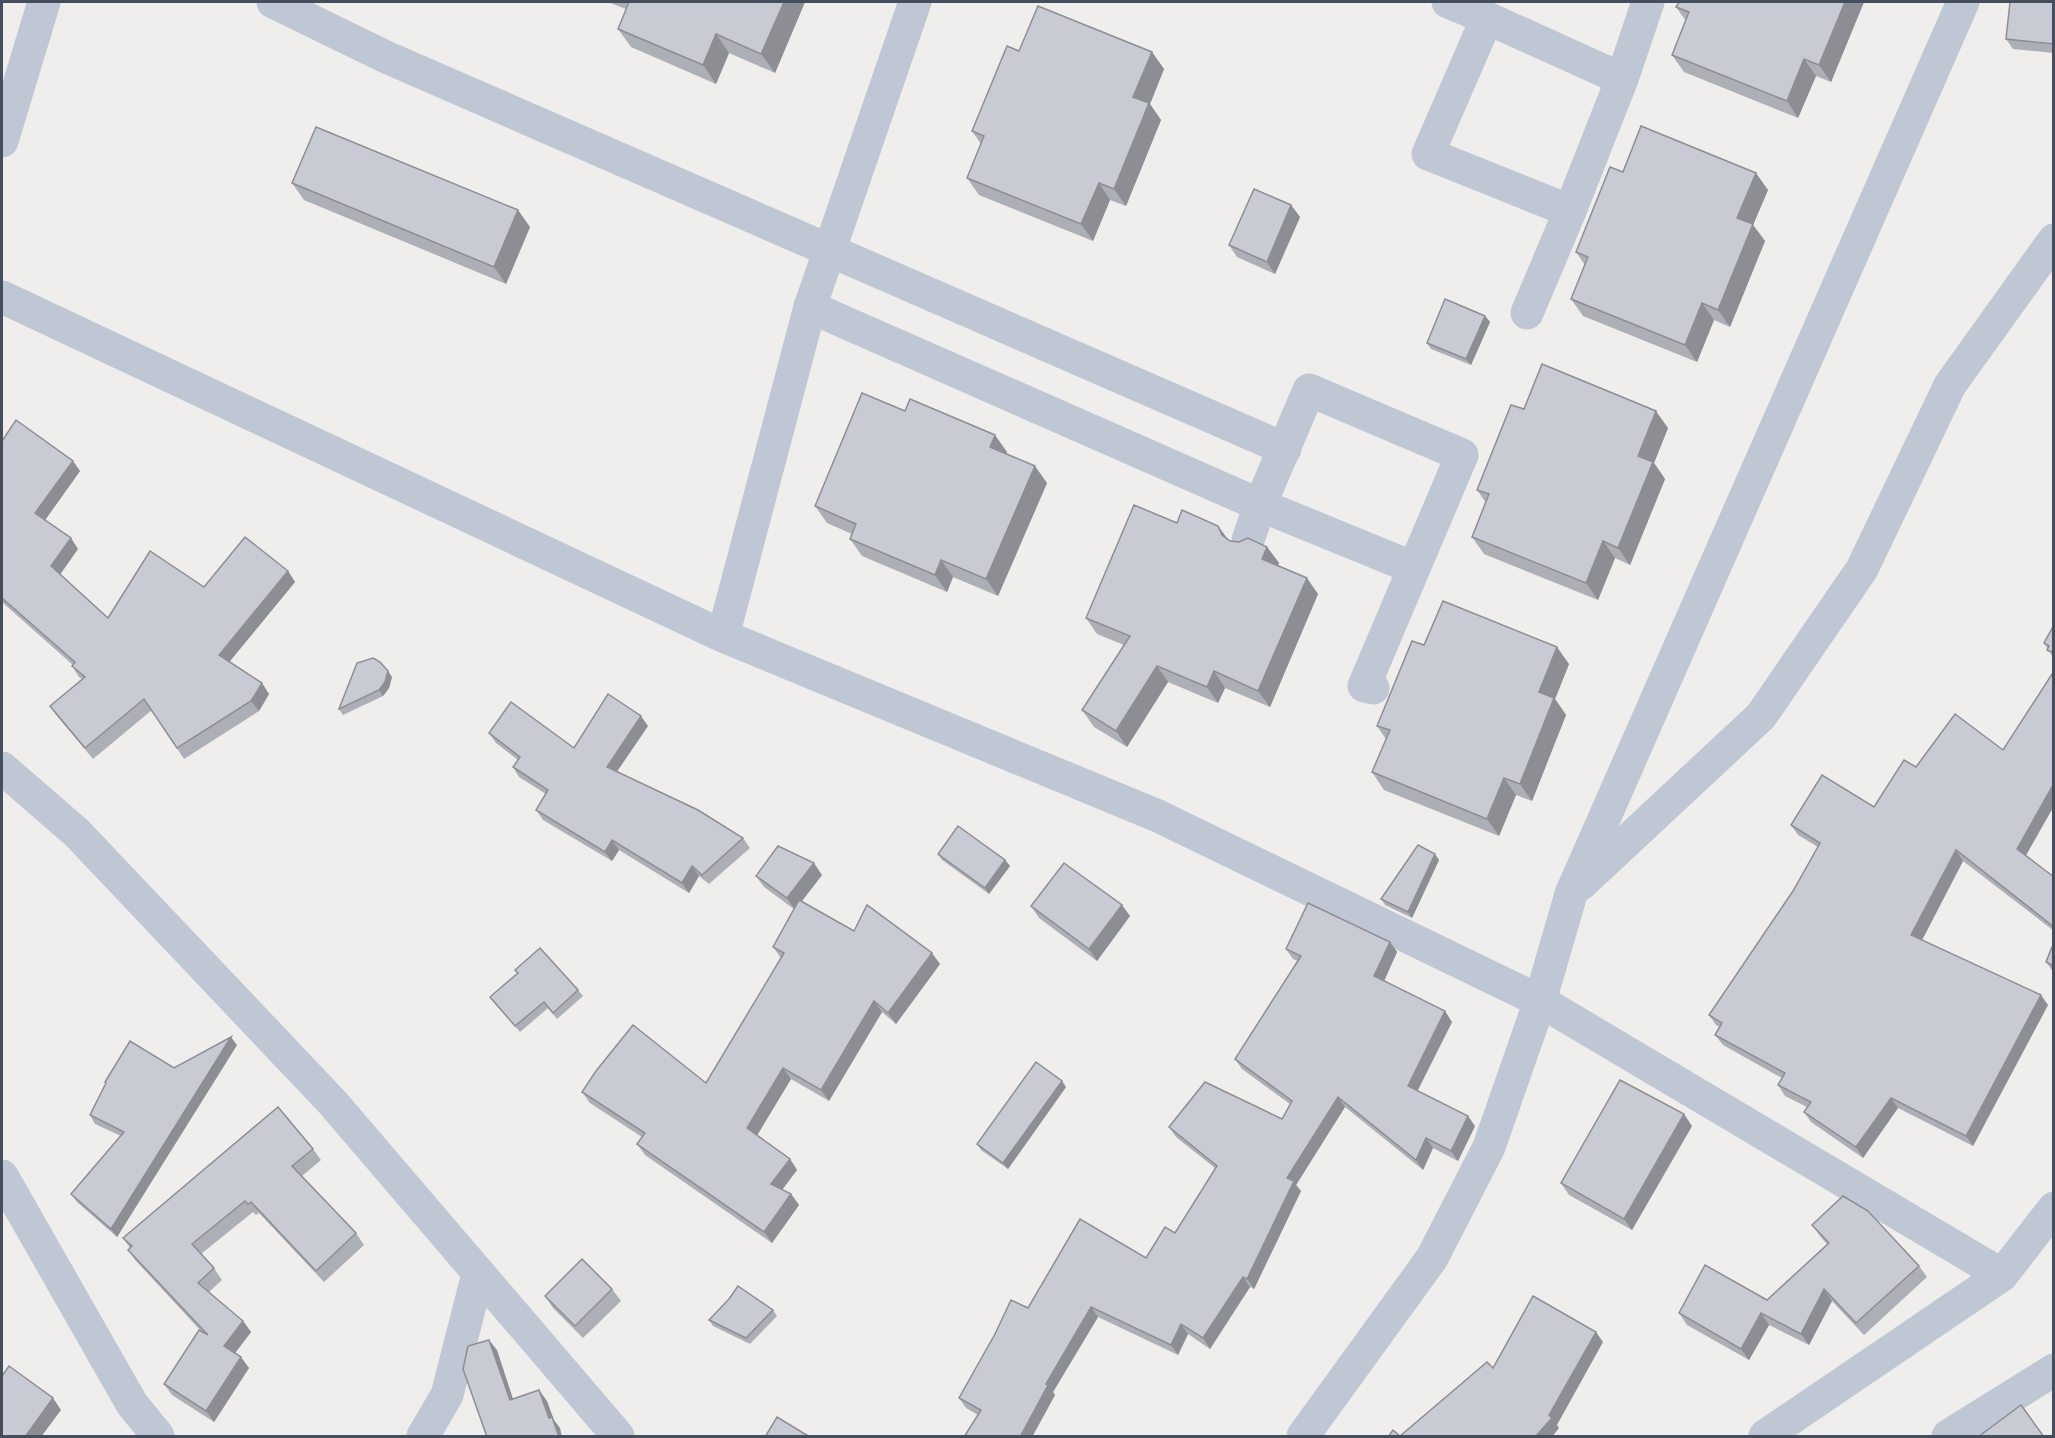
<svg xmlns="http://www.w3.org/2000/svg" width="2055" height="1438" viewBox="0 0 2055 1438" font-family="'Fira Sans',sans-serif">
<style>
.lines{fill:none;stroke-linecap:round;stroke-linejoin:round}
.minor{stroke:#bfc7d4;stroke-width:33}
.wall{fill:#adafb6}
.shaded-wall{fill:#8d8e94}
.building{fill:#c9cbd4;stroke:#8d8e94;stroke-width:1.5}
</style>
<rect width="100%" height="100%" fill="#f0eded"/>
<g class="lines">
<g class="minor">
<polyline points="273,2 386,57 1285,449"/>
<polyline points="1448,2 1487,18 1428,154 1570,211 1527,313"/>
<polyline points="1487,18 1622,79 1570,211"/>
<polyline points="1622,79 1648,2"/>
<polyline points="2,141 44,2"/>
<polyline points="2,297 723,636 1158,816 1540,1001 2002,1275"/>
<polyline points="810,307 1260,505 1248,540"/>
<polyline points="723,636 810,307 915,2"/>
<polyline points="1373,688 1364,686 1462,455 1309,390 1260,505 1414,568"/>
<polyline points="2,768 77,833 333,1103 618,1436"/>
<polyline points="1581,884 1761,716 1862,569 1950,385 2054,240"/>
<polyline points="2,1176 132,1404 158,1436"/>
<polyline points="423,1436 447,1395 478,1274"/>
<polyline points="1303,1436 1432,1258 1489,1147 1540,1001 1571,894 1963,2"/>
<polyline points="1765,1436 2002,1275 2054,1208"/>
<polyline points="1948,1436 2054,1370"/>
</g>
</g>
<g class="wall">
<polygon points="608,2 805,2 775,73 729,53 716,84 631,47 618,29 626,9"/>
<polygon points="1864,2 1831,82 1816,76 1798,118 1684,72 1672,55 1686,21 1676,7"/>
<polygon points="2054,2 2054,53 2013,49 2006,39"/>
<polygon points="1019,51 1152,52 1164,69 1150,104 1161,120 1126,206 1110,200 1093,241 979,195 967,178 981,144 972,131"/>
<polygon points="1623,172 1768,190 1753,225 1765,241 1730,327 1714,320 1697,362 1583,316 1571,299 1585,265 1576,252"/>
<polygon points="292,183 530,227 506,284 304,200"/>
<polygon points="1291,205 1300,217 1275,274 1237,257 1229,245"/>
<polygon points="1485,316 1490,322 1471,365 1431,349 1427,343"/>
<polygon points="1524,409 1668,428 1654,463 1665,479 1630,565 1615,558 1598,600 1484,554 1472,537 1486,503 1477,490"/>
<polygon points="905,411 1007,452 1006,454 1047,483 998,596 953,577 947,592 862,556 850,539 852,534 827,523 815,506"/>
<polygon points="2,441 80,471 45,520 78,549 60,575 108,618 204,587 288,571 295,582 229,662 269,694 259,711 184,759 152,710 93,759 57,716 50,706 82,679 79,677 72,666 73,665 2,602"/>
<polygon points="1177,523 1218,526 1227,539 1230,541 1267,547 1279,563 1278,565 1318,594 1270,707 1225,688 1218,703 1168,682 1127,747 1094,727 1082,710 1124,645 1097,634 1086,618"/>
<polygon points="2054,625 2054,659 2044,643"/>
<polygon points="1424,645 1569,664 1555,699 1566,715 1532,801 1516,795 1499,836 1384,790 1372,772 1386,739 1377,726"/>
<polygon points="392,677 389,688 383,696 343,715 339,709"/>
<polygon points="648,726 617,771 743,838 750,848 709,884 699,876 689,893 619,850 612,861 543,820 536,810 546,794 519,777 513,767 518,760 496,743 489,733 574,748"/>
<polygon points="1874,807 2026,855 2054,877 2054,931 1963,861 1922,940 2048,1005 1973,1146 1898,1108 1863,1158 1811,1122 1804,1112 1807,1107 1785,1096 1778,1085 1782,1078 1723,1045 1715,1035 1720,1027 1716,1025 1709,1015 1793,891 1818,847 1798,835 1791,825"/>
<polygon points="938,854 1005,860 1010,866 989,894 942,860"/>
<polygon points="1439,860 1412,918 1385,905 1381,899"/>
<polygon points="822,875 802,901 854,931 940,964 896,1024 882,1012 829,1101 791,1079 757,1135 790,1159 797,1170 782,1190 791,1194 799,1205 772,1243 645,1155 637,1144 642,1137 590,1103 582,1092 706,1083 781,958 773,947 794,909 764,887 756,876"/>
<polygon points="1031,906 1130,916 1097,961 1039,918"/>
<polygon points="1390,942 1397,952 1384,980 1452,1022 1417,1091 1475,1126 1458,1161 1433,1148 1423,1170 1345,1107 1296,1185 1301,1191 1254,1289 1250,1287 1210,1349 1188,1334 1178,1355 1098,1317 1053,1392 1055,1395 1032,1437 964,1437 978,1415 966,1408 959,1398 1028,1308 1146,1258 1175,1233 1215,1168 1176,1137 1169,1127 1282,1119 1290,1104 1242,1069 1235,1059 1298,961 1293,959 1286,949"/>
<polygon points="2054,942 2054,973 2046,962"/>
<polygon points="515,970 578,990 583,996 557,1019 548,1008 520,1032 490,997 518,974"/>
<polygon points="237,1045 117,1237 77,1202 71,1194 121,1136 95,1124 90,1115 106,1084 105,1082 174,1068"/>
<polygon points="1066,1087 1008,1169 981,1150 977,1144"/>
<polygon points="1692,1126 1632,1230 1569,1195 1561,1183"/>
<polygon points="313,1149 321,1160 302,1176 356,1233 364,1245 324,1282 259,1213 256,1215 253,1212 201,1254 214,1268 222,1280 209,1292 243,1321 251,1332 235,1353 249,1368 214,1422 172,1395 164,1384 201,1331 136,1261 128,1250 130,1248 123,1238"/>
<polygon points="1812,1225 1919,1266 1927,1277 1864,1335 1832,1301 1809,1345 1769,1325 1749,1360 1687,1325 1679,1313 1767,1300 1827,1244 1820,1236"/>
<polygon points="612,1289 621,1301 583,1338 553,1308 545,1296"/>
<polygon points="729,1299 773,1310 777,1316 750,1344 713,1326 709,1320"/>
</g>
<g class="shaded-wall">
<polygon points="784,2 805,2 775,73 761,54"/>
<polygon points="1845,2 1864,2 1831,82 1819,65"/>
<polygon points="716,34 729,53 716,84 703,65"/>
<polygon points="1152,52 1164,69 1150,104 1161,120 1126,206 1114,189 1133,97"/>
<polygon points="1804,59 1816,76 1798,118 1787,101"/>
<polygon points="1756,173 1768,190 1753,225 1765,241 1730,327 1718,310 1737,218"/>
<polygon points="1099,183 1110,200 1093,241 1081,224"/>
<polygon points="1291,205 1300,217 1275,274 1267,262"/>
<polygon points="518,210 530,227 506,284 494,267"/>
<polygon points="1702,303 1714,320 1697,362 1685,345"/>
<polygon points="1485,316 1490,322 1471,365 1466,359"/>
<polygon points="1656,411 1668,428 1654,463 1665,479 1630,565 1618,548 1638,456"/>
<polygon points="995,435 1007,452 1002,464 990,447"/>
<polygon points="73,461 80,471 43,523 35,513"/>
<polygon points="1035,466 1047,483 998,596 986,579"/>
<polygon points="1218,526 1230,542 1222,535"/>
<polygon points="71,538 78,549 58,577 51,566"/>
<polygon points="1603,541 1615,558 1598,600 1586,583"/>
<polygon points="1267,547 1279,563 1273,575 1262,559"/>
<polygon points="941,560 953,577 947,592 935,575"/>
<polygon points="288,571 295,582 226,666 219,655"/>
<polygon points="1307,578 1318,594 1270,707 1258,691"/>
<polygon points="1557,647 1569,664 1555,699 1566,715 1532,801 1520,784 1539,692"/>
<polygon points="1157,666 1168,682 1127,747 1116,731"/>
<polygon points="388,671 392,677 389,688 383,696 379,690"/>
<polygon points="1214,671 1225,688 1218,703 1207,687"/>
<polygon points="262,683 269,694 259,711 251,701"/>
<polygon points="641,716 648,726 614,776 607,767"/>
<polygon points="1504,778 1516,795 1499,836 1487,819"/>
<polygon points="2054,783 2054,806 2024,859 2017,849"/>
<polygon points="612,840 619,850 612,861 605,852"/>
<polygon points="1956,850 1963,861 1919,946 1911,935"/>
<polygon points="1435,854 1439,860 1412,918 1408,912"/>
<polygon points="1005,860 1010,866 989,894 985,888"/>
<polygon points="814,863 822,875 795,910 787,898"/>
<polygon points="692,866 699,876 689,893 682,883"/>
<polygon points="1122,905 1130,916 1097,961 1089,949"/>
<polygon points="1390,942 1397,952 1382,986 1374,976"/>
<polygon points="932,953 940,964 896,1024 888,1013"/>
<polygon points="2041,995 2048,1005 1973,1146 1966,1136"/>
<polygon points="874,1001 882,1012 829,1101 821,1090"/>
<polygon points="1445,1011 1452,1022 1415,1096 1408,1086"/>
<polygon points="231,1037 237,1045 117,1237 111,1229"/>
<polygon points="783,1068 791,1079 755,1139 747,1128"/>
<polygon points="1062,1081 1066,1087 1008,1169 1003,1163"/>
<polygon points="1338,1097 1345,1107 1296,1185 1301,1191 1254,1289 1247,1279 1287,1178"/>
<polygon points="1891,1098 1898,1108 1863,1158 1856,1147"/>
<polygon points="1684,1114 1692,1126 1632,1230 1624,1219"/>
<polygon points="1468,1116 1475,1126 1458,1161 1451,1151"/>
<polygon points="1426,1138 1433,1148 1423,1170 1416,1160"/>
<polygon points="790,1159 797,1170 778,1195 771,1184"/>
<polygon points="791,1194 799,1205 772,1243 764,1232"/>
<polygon points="1243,1277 1250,1287 1210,1349 1203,1338"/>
<polygon points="1824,1289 1832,1301 1809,1345 1801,1334"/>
<polygon points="1091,1307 1098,1317 1053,1392 1055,1395 1032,1437 1020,1437 1046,1384"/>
<polygon points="1761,1313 1769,1325 1749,1360 1741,1349"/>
<polygon points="243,1321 251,1332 232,1357 224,1346"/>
<polygon points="1181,1324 1188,1334 1178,1355 1171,1345"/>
<polygon points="1596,1332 1603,1342 1557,1425 1559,1428 1552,1437 1535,1437 1549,1415"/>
<polygon points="489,1340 497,1350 517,1411 510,1400"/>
<polygon points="241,1357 249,1368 214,1422 206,1411"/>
<polygon points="539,1390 547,1401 554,1420 560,1428 562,1437 559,1437 549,1418"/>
<polygon points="53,1398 61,1410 41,1437 25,1437"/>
</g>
<g class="building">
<polygon points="629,2 784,2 761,54 716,34 703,65 618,29"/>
<polygon points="1679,2 1845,2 1819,65 1804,59 1787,101 1672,55 1689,12 1676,7"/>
<polygon points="2010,2 2054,2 2054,44 2006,39"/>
<polygon points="1038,6 1152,52 1133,97 1149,103 1114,189 1099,183 1081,224 967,178 984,136 972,131 1007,46 1019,51"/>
<polygon points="1641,126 1756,173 1737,218 1753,224 1718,310 1702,303 1685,345 1571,299 1588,257 1576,252 1610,167 1623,172"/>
<polygon points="316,127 518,210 494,267 292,183"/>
<polygon points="1254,189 1291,205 1267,262 1229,245"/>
<polygon points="1445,299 1485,316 1466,359 1427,343"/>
<polygon points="1542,364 1656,411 1638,456 1653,462 1618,548 1603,541 1586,583 1472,537 1489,494 1477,490 1511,405 1524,409"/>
<polygon points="862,393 905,411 910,399 995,435 990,447 1035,466 986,579 941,560 935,575 850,539 856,524 815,506"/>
<polygon points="16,420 73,461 35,513 71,538 51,566 108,618 150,551 204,587 245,537 288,571 219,655 262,683 251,701 177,748 144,699 85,748 50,706 85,677 72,666 75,662 2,598 2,441"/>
<polygon points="1134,505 1177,523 1182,510 1218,526 1222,535 1230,541 1239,542 1248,538 1267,547 1262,559 1307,578 1258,691 1214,671 1207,687 1157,666 1116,731 1082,710 1130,636 1086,618"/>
<polygon points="1443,601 1557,647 1539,692 1554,698 1520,784 1504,778 1487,819 1372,772 1390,730 1377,726 1412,641 1424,645"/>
<polygon points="2054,625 2054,653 2047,650 2049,646 2044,643"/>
<polygon points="373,658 380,662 388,671 385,682 379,690 339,709 357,663"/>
<polygon points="2054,671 2054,783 2017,849 2054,877 2054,927 1956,850 1911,935 2041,995 1966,1136 1891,1098 1856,1147 1804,1112 1811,1102 1778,1085 1785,1073 1715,1035 1722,1023 1709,1015 1793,891 1820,843 1791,825 1822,775 1874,807 1904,760 1916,767 1955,714 2003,750"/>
<polygon points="608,694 641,716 607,767 698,810 743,838 702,875 692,866 682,883 612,840 605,852 536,810 548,790 513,767 520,757 489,733 511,702 574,748"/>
<polygon points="958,826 1005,860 985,888 938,854"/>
<polygon points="1418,845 1435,854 1408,912 1381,899"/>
<polygon points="778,846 814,863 787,898 756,876"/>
<polygon points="1064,863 1122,905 1089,949 1031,906"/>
<polygon points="799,900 854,931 867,905 932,953 888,1013 874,1001 821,1090 783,1068 747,1128 790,1159 771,1184 791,1194 764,1232 637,1144 645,1133 582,1092 596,1071 633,1025 706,1083 784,953 773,947"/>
<polygon points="1308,903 1390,942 1374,976 1445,1011 1408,1086 1468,1116 1451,1151 1426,1138 1416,1160 1338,1097 1287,1178 1294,1181 1247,1279 1243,1277 1203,1338 1181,1324 1171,1345 1091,1307 1046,1384 1048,1385 1020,1437 964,1437 981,1410 959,1398 995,1334 1011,1300 1028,1308 1080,1219 1146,1258 1165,1227 1175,1233 1217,1166 1169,1127 1205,1082 1282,1119 1292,1101 1235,1059 1301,956 1286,949"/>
<polygon points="2054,942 2054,966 2046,962"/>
<polygon points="540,948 578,990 553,1013 544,1002 515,1026 490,997 518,973 515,970"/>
<polygon points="231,1037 111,1229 71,1194 124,1132 90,1115 106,1083 105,1082 130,1041 174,1068"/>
<polygon points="1036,1062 1062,1081 1003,1163 977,1144"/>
<polygon points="1620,1080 1684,1114 1624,1219 1561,1183"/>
<polygon points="278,1107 313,1149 292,1166 356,1233 316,1271 251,1202 248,1204 245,1201 192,1244 214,1268 198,1283 243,1321 224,1346 241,1357 206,1411 164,1384 199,1330 208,1335 128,1250 132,1246 123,1238"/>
<polygon points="1843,1196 1868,1211 1919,1266 1856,1323 1824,1289 1801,1334 1761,1313 1741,1349 1679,1313 1705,1265 1767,1300 1829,1243 1812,1225"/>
<polygon points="582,1259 612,1289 575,1326 545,1296"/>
<polygon points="738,1286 773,1310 746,1338 709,1320 729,1299"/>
<polygon points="1533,1296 1596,1332 1549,1415 1552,1418 1535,1437 1388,1437 1393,1430 1400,1436 1487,1362 1493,1368"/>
<polygon points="489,1340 510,1400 539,1390 549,1418 552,1417 559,1437 487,1437 463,1369 468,1346"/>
<polygon points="9,1366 53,1398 25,1437 2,1437 2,1376"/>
<polygon points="2021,1405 2044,1437 1978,1437"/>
<polygon points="777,1417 810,1437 765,1437"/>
</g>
<rect width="2055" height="1438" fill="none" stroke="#444e5c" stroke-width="6"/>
</svg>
